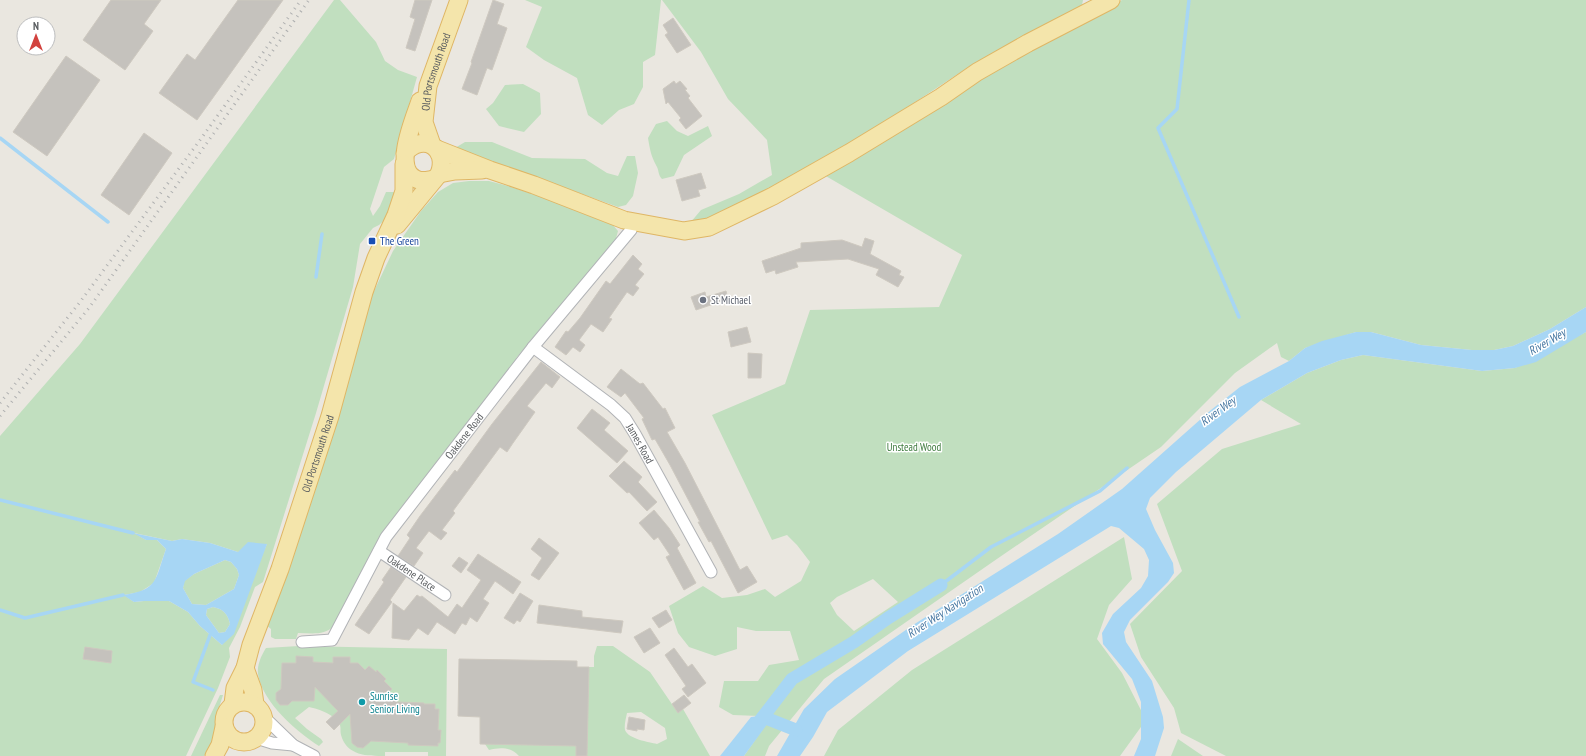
<svg xmlns="http://www.w3.org/2000/svg" width="1586" height="756" viewBox="0 0 1586 756" font-family="'PT Sans Narrow',sans-serif">
<style>
.green{fill:#c1dfbf;fill-rule:evenodd}
.water{fill:#a7d6f4;fill-rule:evenodd}
.lines{fill:none;stroke-linecap:round;stroke-linejoin:round}
.stream{stroke:#a7d6f4;stroke-width:3.5}
.canal{stroke:#a7d6f4;stroke-width:13}
.building{fill:#c5c2bd;stroke:#cec9c0}
.minor-casing{stroke:#b1b3b6;stroke-width:13}
.primary-casing{stroke:#dfb665;stroke-width:19}
.minor{stroke:#fff;stroke-width:11}
.primary{stroke:#f4e5ab;stroke-width:17}
.rail{stroke:#afb0b0;stroke-width:3;stroke-dasharray:1 5;stroke-linecap:butt}
.transit-dot{fill:#1a4fb4;stroke:#fff;stroke-width:1.5}
.worship-dot{fill:#6b7280;stroke:#fff;stroke-width:1.5}
.culture-dot{fill:#0f9aa8;stroke:#fff;stroke-width:1.5}
.labels{text-anchor:middle;stroke-width:3;stroke-linejoin:round;paint-order:stroke}
.street-label{font-size:11px;fill:#595c5f;stroke:#fff}
.transit-label{font-size:11px;fill:#164399;stroke:#fff;text-anchor:start}
.worship-label{font-size:11px;fill:#5b616d;stroke:#fff;text-anchor:start}
.park-label{font-size:11px;fill:#3d7a3d;stroke:#fff}
.culture-label{font-size:11px;fill:#0d838f;stroke:#fff;text-anchor:start}
.water-label{font-size:12px;font-style:italic;fill:#4878a2;stroke:#fff}
</style>
<rect width="100%" height="100%" fill="#eae7e0"/>
<g class="green">
<path d="M334 0H340L376 42 385 61 398 70 417 77 394 159 384 167 370 209 373 216 380 206 386 192H399L387 218 379 225 373 228 360 244 353 287 316 413 263 582 255 587 240 627 229 648 230 657 218 688 186 756H0V436L80 344ZM134 533 172 541 182 539 210 543 238 552 267 544 222 645 200 626 188 612 169 601H144L134 602 124 595 140 592 154 583 166 549 157 540H146Z"/>
<polygon points="525,0 661,0 655,55 643,62 643,87 634,104 619,110 602,125 588,115 577,78 544,60 526,47 542,7"/>
<polygon points="662,0 1083,0 1082,5 973,64 850,145 807,171 713,218 690,223 701,210 739,194 772,175 767,140 728,99 701,52"/>
<path d="M1122 0H1586V307L1550 329 1513 346 1494 350H1472L1421 345 1371 332H1356L1305 348 1289 361 1281 357 1277 343 1235 373 1161 447 994 561 824 679 769 746 765 756H744L767 723 759 716 733 715 719 707 724 681H758L769 665 799 660 790 631H756L737 627V649L715 656 689 647 678 633 669 606 703 586 722 598 747 595 765 589 775 597 801 581 810 562 797 545 787 535 772 540 712 415 785 384 810 310 939 307 962 255 824 175 1039 44ZM873 579 898 602 854 631 837 615 830 603 837 597Z"/>
<polygon points="523,84 540,93 541,114 524,132 499,126 486,109 493,103 505,85"/>
<path d="M667 121 677 131 688 136 708 126 712 136 684 155 674 176 662 179C658 175 659 171 657 167 651 156 650 150 648 138L656 124Z"/>
<polygon points="465,142 492,142 532,158 585,159 607,173 618,176 627,156 635,156 638,173 633,196 626,205 618,207 455,148"/>
<path d="M469 181H489L508 186 563 204 612 224 618 231 615 242 517 357 508 374 435 468 334 626C324 636 311 633 298 633L296 639H275L271 637V629L266 625 366 308 393 251 421 211 438 192 453 183Z"/>
<polygon points="1586,332 1586,756 1226,756 1181,733 1174,708 1141,657 1130,624 1182,571 1157,504 1222,449 1301,424 1261,400 1307,373 1341,360 1363,355 1482,371 1515,368"/>
<polygon points="1124,537 1132,579 1109,605 1097,639 1122,673 1146,720 1120,756 824,756 838,730 912,670"/>
<polygon points="225,560 231,562 237,569 239,575 234,589 206,605 192,604 183,588 184,581 194,574"/>
<path d="M213 607C223 609 228 614 230 624L225 632 219 633 206 615 207 609Z"/>
<path d="M299 646 447 649 446 756H428V752H385V756C367 756 347 756 341 735 340 732 341 728 340 725 336 715 319 709 309 707L295 718 307 729 321 739 323 742 319 746C297 732 262 702 258 674 257 665 261 656 266 648Z"/>
<path d="M597 646H613L650 672 678 713 683 709 710 756H519C511 747 500 747 489 750L485 744 589 667H594V656ZM641 712 665 728 667 739 657 744C649 742 628 739 625 730 624 725 626 718 627 713Z"/>
<polygon points="220,695 223,695 217,714 215,725 216,733 211,746 204,756 191,756"/>
<polygon points="1178,739 1203,756 1171,756"/>
</g>
<g class="water">
<polygon points="1586,307 1586,332 1536,362 1515,368 1482,371 1363,355 1341,360 1307,373 1261,400 1176,472 1150,498 1146,509 1155,530 1173,563 1174,573 1168,582 1130,620 1124,632 1126,642 1152,681 1163,717 1164,728 1155,756 1134,756 1141,739 1141,702 1132,679 1103,644 1102,633 1113,614 1141,588 1148,576 1149,560 1144,549 1119,528 1111,526 908,651 827,712 813,737 800,756 777,756 804,709 835,679 913,625 1058,534 1122,489 1211,410 1240,387 1289,361 1305,348 1322,341 1356,332 1371,332 1421,345 1472,350 1494,350 1513,346 1550,329"/>
<path d="M133 533 172 541 182 539 210 543 238 552 248 542 267 544 234 634 222 645 200 626 188 612 169 601H144L134 602 123 595C159 590 155 579 166 549L157 540H146ZM225 560 231 562 237 569 239 575 234 589 206 605 192 604 183 588 185 581 194 574ZM213 607C223 609 228 614 230 624L225 632 219 633 206 615 207 609Z"/>
<polygon points="759,716 768,723 744,756 720,756 751,717"/>
</g>
<g class="lines">
<g class="stream">
<polyline points="1189,0 1177,109 1158,128 1239,317"/>
<polyline points="0,138 108,222"/>
<polyline points="316,277 322,234"/>
<polyline points="0,500 133,533"/>
<polyline points="941,585 991,547 1100,491 1127,468"/>
<polyline points="0,610 25,618 123,595"/>
<polyline points="210,635 193,682 213,690"/>
</g>
<g class="canal">
<polyline points="763,717 796,730"/>
<polyline points="733,756 792,679 854,642 888,618 941,585"/>
</g>
</g>
<g class="building">
<polygon points="111,0 161,0 144,24 153,31 125,70 83,40"/>
<polygon points="238,0 283,0 197,120 159,93 187,54 195,60"/>
<polygon points="415,0 432,0 415,51 406,48 415,19 410,17"/>
<polygon points="493,0 504,4 497,24 507,28 492,70 487,68 477,95 462,89 472,63 471,62"/>
<polygon points="673,18 691,45 677,53 665,35 668,33 663,25"/>
<polygon points="66,56 100,80 47,156 13,132"/>
<polygon points="674,81 676,84 680,81 687,89 685,90 690,96 688,98 702,116 686,129 679,120 681,118 668,102 666,104 663,89"/>
<polygon points="144,133 172,153 129,215 101,195"/>
<polygon points="701,173 706,188 698,190 700,196 682,201 676,180"/>
<polygon points="865,238 874,241 870,254 901,271 899,275 904,277 898,287 876,275 879,269 848,259 796,262 798,267 776,274 775,270 766,273 762,261 801,248 801,243 842,240 862,247"/>
<polygon points="633,255 642,264 638,269 644,274 635,285 639,288 633,296 627,292 609,318 612,319 603,332 591,324 579,340 585,345 580,352 573,347 566,355 555,347 566,331 568,332 580,318 606,281 610,284"/>
<polygon points="726,291 728,299 696,310 691,297 705,292 706,297"/>
<polygon points="747,327 751,342 731,347 728,332"/>
<polygon points="748,353 762,354 761,378 748,378"/>
<polygon points="541,362 560,377 552,388 546,383 527,406 535,412 513,443 507,452 500,447 453,511 455,513 442,530 447,533 441,540 429,531 416,548 423,553 414,566 398,556 410,538 407,535 420,516 455,470 457,472 492,424"/>
<polygon points="621,369 640,384 643,383 663,409 665,408 675,428 667,432 685,463 740,570 747,566 757,582 738,593 711,541 709,542 698,522 700,522 670,465 655,439 652,440 642,419 644,418 625,393 621,397 607,387"/>
<polygon points="592,409 610,423 604,430 628,451 617,463 577,428"/>
<polygon points="624,461 642,477 638,482 657,502 647,511 629,492 627,493 609,476"/>
<polygon points="654,510 669,528 680,545 677,548 696,583 684,590 666,557 670,555 658,537 654,540 639,523"/>
<polygon points="539,538 559,553 539,580 531,575 542,558 531,549"/>
<polygon points="478,554 521,582 513,594 495,581 483,599 489,603 477,622 470,617 466,625 462,623 455,634 437,622 428,635 418,628 409,640 392,638 393,603 404,611 417,595 420,597 422,596 448,617 457,604 462,608 481,580 467,570"/>
<polygon points="459,557 468,563 461,573 452,566"/>
<polygon points="391,567 406,577 390,600 392,602 369,634 355,625 384,582 382,580"/>
<polygon points="520,593 533,601 520,622 517,620 514,624 504,618"/>
<polygon points="539,605 582,611 582,617 623,621 621,633 537,623"/>
<polygon points="666,610 672,620 659,628 652,618"/>
<polygon points="650,628 660,643 644,653 634,637"/>
<polygon points="85,647 112,651 111,663 83,659"/>
<polygon points="674,648 688,667 692,664 706,683 688,697 682,689 686,686 665,655"/>
<polygon points="296,656 313,657 313,662 333,663 333,657 350,657 350,663 358,663 365,670 369,666 376,672 377,670 386,679 384,681 392,689 388,693 397,702 424,703 424,704 435,704 435,709 439,709 438,730 441,730 440,743 438,743 438,746 408,745 408,743 371,741 363,748 357,747 352,743 350,714 334,730 326,722 338,711 315,687 314,701 292,701 288,705 280,705 276,700 276,693 281,689 282,663 296,663"/>
<polygon points="459,659 577,661 577,667 589,667 587,756 576,756 576,746 480,744 480,717 458,716"/>
<polygon points="684,695 691,703 678,713 672,704"/>
<polygon points="629,717 645,720 644,730 637,729 637,731 627,729"/>
</g>
<g class="lines">
<g class="minor-casing">
<g id="minor">
<path id="s1" d="M533 347 611 405 625 418 635 434 711 572"/>
<path id="s2" d="M379 551 445 595"/>
<path id="s3" d="M302 642 332 640 386 537 533 347 631 230 633 221"/>
<polyline points="264,717 293,745 314,756"/>
<polyline points="256,738 272,743 293,745"/>
</g>
</g>
<g class="primary-casing">
<g id="primary">
<path d="M420 101C414 119 392 169 416 179 421 182 428 180 434 179"/>
<path id="s4" d="M432 145 424 122 428 86 459 0"/>
<polyline points="437,149 490,170 534,185 624,220 684,231 709,227 773,196 849,153 941,97 977,72 1028,43 1111,0"/>
<polyline points="439,174 455,171 482,170"/>
<path d="M397 225 439 174C449 148 423 132 405 153"/>
<polyline points="245,668 253,690 255,704"/>
<circle cx="244" cy="722" r="20"/>
<path id="s5" d="M233 704 235 688 245 668 251 645 280 569 330 416 364 292 376 258 396 215 404 191V164"/>
<polyline points="214,756 220,745 224,727"/>
</g>
</g>
<use href="#minor" class="minor"/>
<use href="#primary" class="primary"/>
<g class="rail">
<polyline points="0,403 80,302 200,140 301,0"/>
<polyline points="0,416 89,308 309,0"/>
</g>
</g>
<rect class="transit-dot" x="368" y="237" width="8" height="8" rx="2"/>
<circle class="worship-dot" cx="703" cy="300" r="4"/>
<circle class="culture-dot" cx="362" cy="702" r="4"/>
<g class="labels">
<g class="street-label">
<text dy="4" stroke="none"><textPath href="#s4" startOffset="76">Old Portsmouth Road</textPath></text>
<text dy="4" stroke="none"><textPath href="#s3" startOffset="274">Oakdene Road</textPath></text>
<text dy="4" stroke="none"><textPath href="#s1" startOffset="146">James Road</textPath></text>
<text dy="4" stroke="none"><textPath href="#s5" startOffset="265">Old Portsmouth Road</textPath></text>
<text dy="4" stroke="none"><textPath href="#s2" startOffset="39">Oakdene Place</textPath></text>
</g>
<g class="transit-label">
<text x="380" y="245">The Green</text>
</g>
<g class="worship-label">
<text x="711" y="304">St Michael</text>
</g>
<g class="park-label">
<text x="914" y="451">Unstead Wood</text>
</g>
<g class="culture-label">
<text x="370" y="700">Sunrise<tspan x="370" dy="13">Senior Living</tspan></text>
</g>
<g class="water-label">
<text transform="translate(1547 342) rotate(-30)" y="4">River Wey</text>
<text transform="translate(1218 411) rotate(-36)" y="4">River Wey</text>
<text transform="translate(945 611) rotate(-33)" y="4">River Wey Navigation</text>
</g>
</g>
<g transform="translate(36 36)"><circle r="19" fill="#ffffff" stroke="#bdbebf"/>
<path d="M0-3L7 15L0 10L-7 15Z" fill="#d2423e"/>
<text y="-6" font-size="11" font-weight="bold" text-anchor="middle" fill="#595c5f">N</text>
</g>
</svg>
